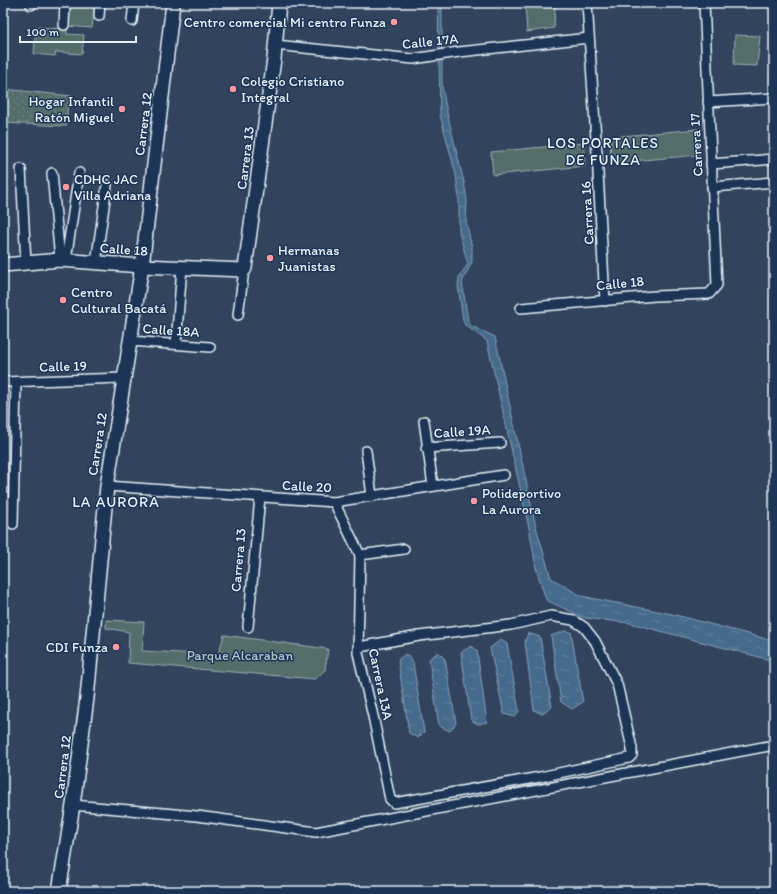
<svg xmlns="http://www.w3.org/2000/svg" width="777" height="894" viewBox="0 0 777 894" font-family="Itim,sans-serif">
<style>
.grass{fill:url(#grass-dots);stroke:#9eb0b2}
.park{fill:#536e6b;stroke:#9eb0b2}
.water{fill:url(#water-ripples);stroke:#86a1b7}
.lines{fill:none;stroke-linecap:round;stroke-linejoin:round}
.minor-casing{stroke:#e8f1f8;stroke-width:12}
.secondary-casing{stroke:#e8f1f8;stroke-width:16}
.minor{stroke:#1d3557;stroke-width:9}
.secondary{stroke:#1d3557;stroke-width:13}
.poi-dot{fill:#ff9aa2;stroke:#1d3557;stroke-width:1.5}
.labels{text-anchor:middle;stroke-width:3;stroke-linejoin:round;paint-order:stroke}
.poi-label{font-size:14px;fill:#e8f1f8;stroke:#1d3557;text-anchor:start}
.street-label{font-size:14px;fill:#e8f1f8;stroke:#1d3557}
.park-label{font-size:14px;fill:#b4c3c7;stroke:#1d3557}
.neighbourhood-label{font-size:15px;letter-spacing:1px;fill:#e8f1f8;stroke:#1d3557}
</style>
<defs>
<pattern id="grass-dots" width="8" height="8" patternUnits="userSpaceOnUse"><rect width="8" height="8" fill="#536e6b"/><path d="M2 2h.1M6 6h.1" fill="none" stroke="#6c8381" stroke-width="1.8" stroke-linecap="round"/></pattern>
<pattern id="water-ripples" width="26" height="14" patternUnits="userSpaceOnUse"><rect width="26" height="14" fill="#446b8c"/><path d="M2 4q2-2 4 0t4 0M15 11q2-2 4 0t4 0" fill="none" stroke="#5f819d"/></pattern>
</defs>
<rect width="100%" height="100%" fill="#32435e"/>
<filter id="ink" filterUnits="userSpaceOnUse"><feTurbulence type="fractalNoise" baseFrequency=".025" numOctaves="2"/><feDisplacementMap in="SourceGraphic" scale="8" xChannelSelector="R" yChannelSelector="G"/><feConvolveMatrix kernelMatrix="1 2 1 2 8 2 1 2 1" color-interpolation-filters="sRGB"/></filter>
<g filter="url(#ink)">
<polygon class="grass" points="3,89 72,96 74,102 68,103 66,126 3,123"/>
<g class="park">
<polygon points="68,3 95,3 92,28 66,26"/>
<polygon points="525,3 574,3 575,4 555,7 554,28 527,32"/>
<polygon points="36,27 67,29 67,34 84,35 82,54 56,52 55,56 34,54"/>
<polygon points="735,35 760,36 757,66 734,65"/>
<polygon points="698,129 699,155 610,163 611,137"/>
<polygon points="584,143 585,166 493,175 491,152"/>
<polygon points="106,620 144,622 142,651 218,655 224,635 328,649 325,670 315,679 128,663 129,632 106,628"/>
</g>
<g class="water">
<polygon points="438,3 442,3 442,86 447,113 464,182 467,200 466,221 472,248 472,262 462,282 468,321 471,326 495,337 536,527 551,578 581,596 672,614 774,641 774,661 630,623 585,618 546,600 536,568 530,532 487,341 465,325 463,320 458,286 459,277 468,264 459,232 459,199 456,175 440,115"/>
<polygon points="565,631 571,632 583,702 572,709 561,702 551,636"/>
<polygon points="528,633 540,637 552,707 542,714 534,710 525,642"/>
<polygon points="501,640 507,644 519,711 515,717 504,714 490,648"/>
<polygon points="472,646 477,651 487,722 478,724 471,720 461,652"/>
<polygon points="438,652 445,659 456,723 450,731 439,726 429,659"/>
<polygon points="405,654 410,657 413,663 424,732 418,738 409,733 398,660"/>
</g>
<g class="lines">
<g class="minor-casing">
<g id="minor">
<polyline points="587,3 597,154 605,301"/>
<polyline points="31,5 31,3"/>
<polyline points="99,16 100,3"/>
<polyline points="132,21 134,3"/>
<polyline points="64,25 65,3"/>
<polyline points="275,45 413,59 459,52 589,38"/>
<polyline points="708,102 774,98"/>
<polyline points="711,164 774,159"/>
<polyline points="21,169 26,263"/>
<polyline points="52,173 60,260"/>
<polyline points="712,187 774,182"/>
<polyline points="66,260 79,173"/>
<polyline points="96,263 107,185"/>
<polyline points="521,308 655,296 709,294 717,285 704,3"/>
<polyline points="238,315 244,270"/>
<polyline points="130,341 210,347"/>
<polyline points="176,344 182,267"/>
<polyline points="3,382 124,378"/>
<polyline points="424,421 433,486"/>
<polyline points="426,448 500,443"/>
<polyline points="366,451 372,496"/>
<polyline points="107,486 334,502 504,475"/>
<polyline points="334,502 360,555 358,653 373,716 390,799 394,803 540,777 629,758 632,755 632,748 617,684 595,641 584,627 573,620 551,616 511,625 419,636 359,647"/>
<polyline points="13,524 16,382"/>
<polyline points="360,555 404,549"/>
<polyline points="248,627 260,497"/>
<polyline points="73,805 197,816 316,832 774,745"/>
</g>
</g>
<g class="secondary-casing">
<g id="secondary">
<polyline points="3,265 60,260 142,266 244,270 245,268 274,59 279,3"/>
<polyline points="59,891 73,805 87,698 107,486 142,266 173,3"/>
</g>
</g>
<use href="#minor" class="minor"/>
<use href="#secondary" class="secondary"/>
</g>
</g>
<g class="poi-dot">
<circle cx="394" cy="22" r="4"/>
<circle cx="233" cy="89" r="4"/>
<circle cx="122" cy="109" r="4"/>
<circle cx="66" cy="187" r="4"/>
<circle cx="270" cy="258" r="4"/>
<circle cx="63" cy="300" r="4"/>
<circle cx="474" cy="501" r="4"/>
<circle cx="116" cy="647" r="4"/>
</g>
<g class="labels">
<g class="poi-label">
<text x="386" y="27" text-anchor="end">Centro comercial Mi centro Funza</text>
<text x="241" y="86">Colegio Cristiano<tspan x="241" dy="16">Integral</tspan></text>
<text x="114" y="106" text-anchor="end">Hogar Infantil<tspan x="114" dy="16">Ratón Miguel</tspan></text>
<text x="74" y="184">CDHC JAC<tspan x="74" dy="16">Villa Adriana</tspan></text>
<text x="278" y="255">Hermanas<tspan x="278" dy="16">Juanistas</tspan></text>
<text x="71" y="297">Centro<tspan x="71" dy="16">Cultural Bacatá</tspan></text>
<text x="482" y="498">Polideportivo<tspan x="482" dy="16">La Aurora</tspan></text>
<text x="108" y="652" text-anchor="end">CDI Funza</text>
</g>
<g class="street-label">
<text transform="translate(430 41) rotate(-6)" y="5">Calle 17A</text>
<text transform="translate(143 124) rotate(-83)" y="5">Carrera 12</text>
<text transform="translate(696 145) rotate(-93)" y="5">Carrera 17</text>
<text transform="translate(245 158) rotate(-83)" y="5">Carrera 13</text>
<text transform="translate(587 213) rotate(-93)" y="5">Carrera 16</text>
<text transform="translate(124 249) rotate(4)" y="5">Calle 18</text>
<text transform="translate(620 283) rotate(-6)" y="5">Calle 18</text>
<text transform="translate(171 330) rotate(4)" y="5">Calle 18A</text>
<text transform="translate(63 366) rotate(-2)" y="5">Calle 19</text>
<text transform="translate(462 431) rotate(-4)" y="5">Calle 19A</text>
<text transform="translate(97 444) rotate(-81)" y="5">Carrera 12</text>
<text transform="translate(307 486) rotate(3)" y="5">Calle 20</text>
<text transform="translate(238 560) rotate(-85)" y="5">Carrera 13</text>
<text transform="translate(381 684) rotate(78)" y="5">Carrera 13A</text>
<text transform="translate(62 767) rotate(-83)" y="5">Carrera 12</text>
</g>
<g class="park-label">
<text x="240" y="660">Parque Alcaraban</text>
</g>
<g class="neighbourhood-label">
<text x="603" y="148">LOS PORTALES<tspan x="603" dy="17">DE FUNZA</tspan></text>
<text x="116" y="507">LA AURORA</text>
</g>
</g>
<rect width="777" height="894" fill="none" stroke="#1d3557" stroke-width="16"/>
<rect x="8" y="8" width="761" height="878" fill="none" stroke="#e8f1f8" stroke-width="1.5" filter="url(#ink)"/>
<path d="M20 36v6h116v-6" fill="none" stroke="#e8f1f8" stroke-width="2"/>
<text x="26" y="36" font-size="12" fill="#e8f1f8" stroke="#1d3557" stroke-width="3" paint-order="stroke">100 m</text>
</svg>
